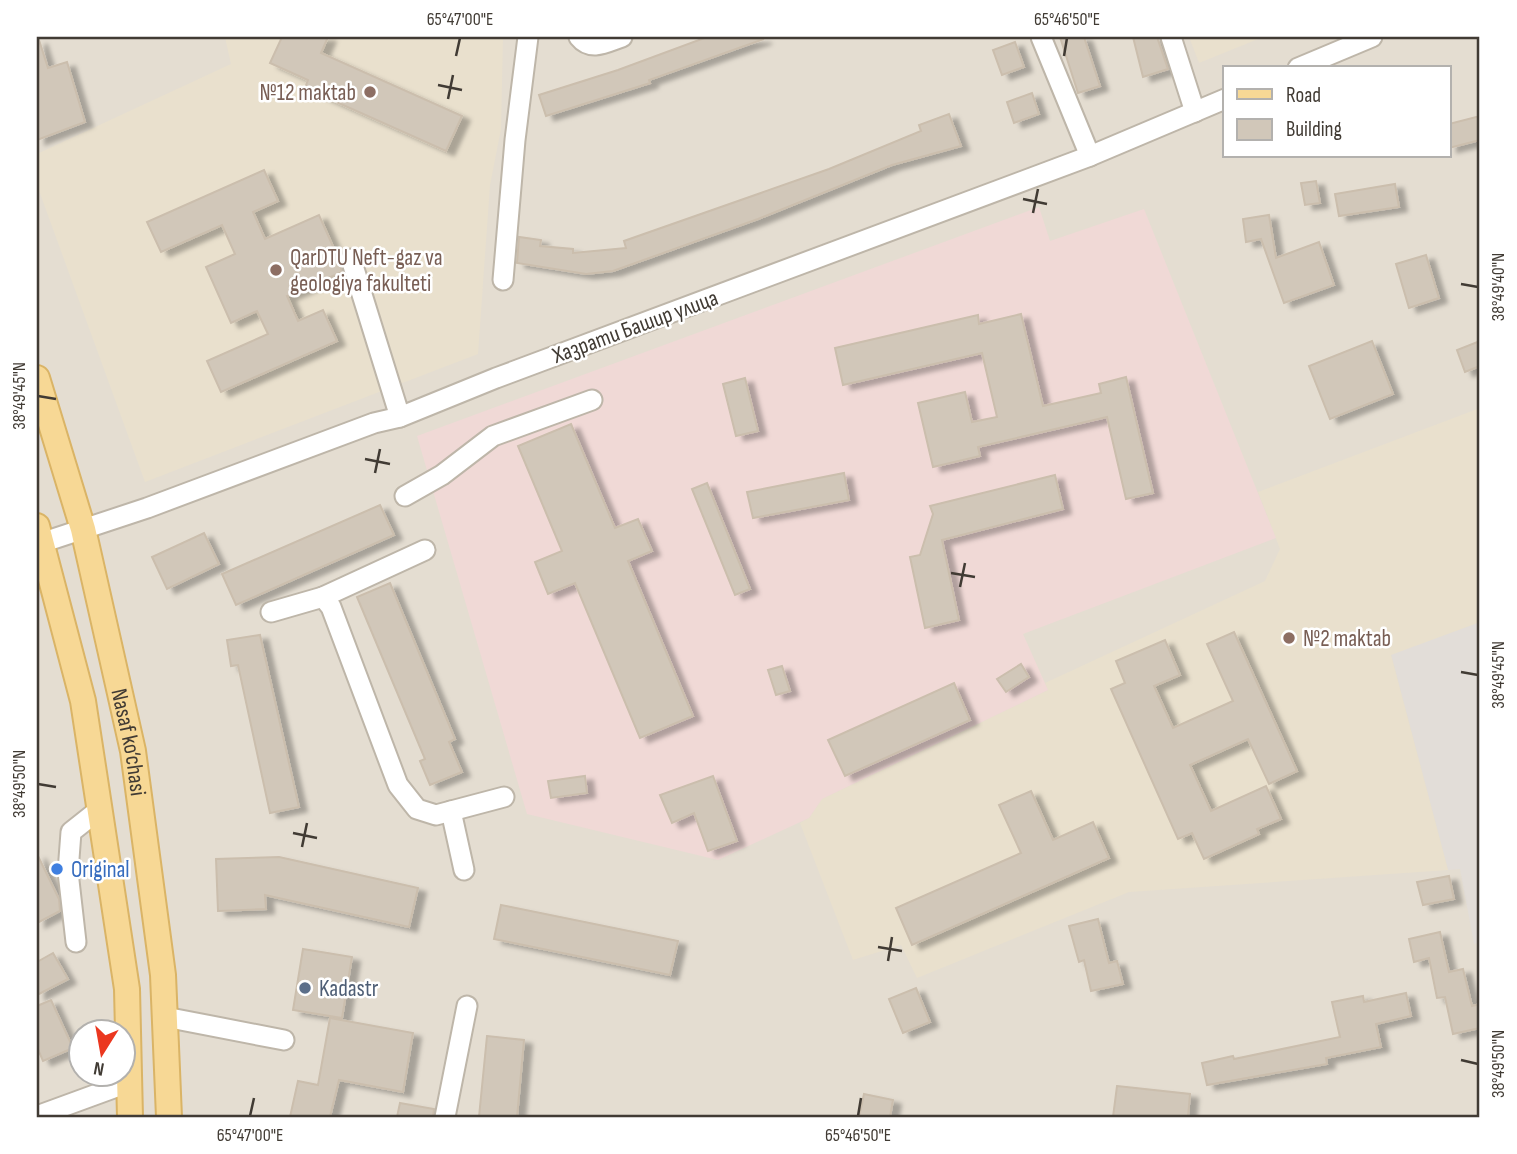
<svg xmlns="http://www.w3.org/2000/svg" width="1517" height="1154" viewBox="0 0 1517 1154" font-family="'Sofia Sans Condensed',sans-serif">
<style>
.residential{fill:#e4ddd1;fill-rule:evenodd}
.industrial{fill:#e2ddd8}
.education{fill:#e9e0cd}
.medical{fill:#f0d9d6}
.building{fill:#d1c7b9;stroke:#cbbead;stroke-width:2;filter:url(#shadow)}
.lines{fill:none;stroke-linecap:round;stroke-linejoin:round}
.minor-casing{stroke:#beb6a9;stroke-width:23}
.major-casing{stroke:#dab466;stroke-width:28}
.minor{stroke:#fff;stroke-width:19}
.major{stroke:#f7d895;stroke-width:24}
.ticks{fill:none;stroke:#413b34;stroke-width:2.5}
.education-dot{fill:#8d6e63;stroke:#fff;stroke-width:2.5}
.shop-dot{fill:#3f7fe0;stroke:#fff;stroke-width:2.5}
.service-dot{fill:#5c6f8a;stroke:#fff;stroke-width:2.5}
.labels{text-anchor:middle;stroke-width:5;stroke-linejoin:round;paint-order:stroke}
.education-label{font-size:23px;fill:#785e54;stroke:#fff;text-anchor:start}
.street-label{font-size:23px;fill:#413b34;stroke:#fff}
.shop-label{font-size:23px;fill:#366cbe;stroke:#fff;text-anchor:start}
.service-label{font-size:23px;fill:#4e5e75;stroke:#fff;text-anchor:start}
.neatline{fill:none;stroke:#413b34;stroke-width:2.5}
.ticks-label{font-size:18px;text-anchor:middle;fill:#413b34}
</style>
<defs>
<filter id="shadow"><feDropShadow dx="8" dy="4.5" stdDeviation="2" flood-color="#0004"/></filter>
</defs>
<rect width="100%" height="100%" fill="#f0ece3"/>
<path class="residential" d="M37 37H1480V1117H37ZM1225 68H1449V156H1225ZM80 1032H122V1074H80Z"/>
<polygon class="industrial" points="1480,622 1480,942 1474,944 1460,869 1448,870 1391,654"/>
<g class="education">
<polygon points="225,37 503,37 501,129 490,185 478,354 145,482 37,185 37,154 231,64"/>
<polygon points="1189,37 1263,37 1199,63"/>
<polygon points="1480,408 1480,622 1391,655 1448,870 1129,892 917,978 901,945 853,960 800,823 809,818 822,799 1048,690 1045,683 1265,581 1280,549 1258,492"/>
</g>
<polygon class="medical" points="1039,207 1050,241 1144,209 1276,538 1023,634 1048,690 822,799 809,818 718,860 527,814 417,436"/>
<g class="building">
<polygon points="282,37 328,37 321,53 462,116 446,151 305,88 308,80 270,63"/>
<polygon points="707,37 764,39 649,80 650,83 546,116 539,95 618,70"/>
<polygon points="1060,37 1084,37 1100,86 1078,93"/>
<polygon points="1133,37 1157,37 1168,69 1143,77"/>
<polygon points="39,40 48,68 67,62 85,122 37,140 37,41"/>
<polygon points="1015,42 1024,67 1002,75 993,50"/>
<polygon points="1032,93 1039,114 1014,123 1007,102"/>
<polygon points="949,114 961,146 892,165 758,219 613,271 586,274 517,263 519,237 541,240 540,246 573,249 573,253 626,248 624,241 829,169 921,131 919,125"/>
<polygon points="1480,116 1480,140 1449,148 1449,124"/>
<polygon points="264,170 278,201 253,212 265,239 319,215 339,260 342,272 287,296 298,321 323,310 337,341 221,392 207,361 268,334 257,311 231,323 206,267 235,254 222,225 161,252 147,222"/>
<polygon points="1316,181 1320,203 1305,205 1301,183"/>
<polygon points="1395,184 1399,207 1339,216 1335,194"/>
<polygon points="1269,215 1276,258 1319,242 1334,285 1284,303 1261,239 1246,242 1243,219"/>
<polygon points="1426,255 1439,298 1409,308 1396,264"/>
<polygon points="1021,314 1043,406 1101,393 1099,384 1126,377 1153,493 1126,499 1107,417 978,447 980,456 933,467 918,403 965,392 972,422 997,417 982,353 843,385 835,348 978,315 979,324"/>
<polygon points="1372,341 1393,394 1330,419 1309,366"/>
<polygon points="1480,341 1480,366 1465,372 1457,350"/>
<polygon points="745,378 758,431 736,436 723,384"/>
<polygon points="571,424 615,528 638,519 652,551 628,561 693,716 640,738 575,583 548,594 535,562 562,551 518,446"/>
<polygon points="844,473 849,500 753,518 747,492"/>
<polygon points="1055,475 1063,509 942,540 959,620 925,628 910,557 920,555 933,514 930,506"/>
<polygon points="707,483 750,589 735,595 692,489"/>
<polygon points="380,505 394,535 236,605 222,574"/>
<polygon points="204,533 219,564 167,589 152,557"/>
<polygon points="390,583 455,739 449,742 462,772 430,785 420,761 425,759 357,597"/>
<polygon points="1234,632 1297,771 1269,784 1248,739 1190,765 1211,811 1266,786 1281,819 1257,829 1259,834 1204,859 1192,833 1178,839 1111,689 1125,683 1116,661 1165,640 1180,675 1154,686 1173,728 1233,701 1207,644"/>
<polygon points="260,635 299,807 270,813 238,665 231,666 227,640"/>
<polygon points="1021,664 1029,677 1006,692 997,679"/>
<polygon points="782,666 790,691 776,695 768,670"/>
<polygon points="954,683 970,720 845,776 828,740"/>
<polygon points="585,776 587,793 551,798 548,781"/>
<polygon points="713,776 737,841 708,851 694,813 672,823 660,795"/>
<polygon points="1031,791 1053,840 1093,822 1109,858 912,945 896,908 1021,853 999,805"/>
<polygon points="37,854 59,899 60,911 37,923"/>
<polygon points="279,857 418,888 409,927 265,895 266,909 218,911 216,859"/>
<polygon points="1449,876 1454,899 1423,905 1417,882"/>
<polygon points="501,905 678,941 670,975 494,939"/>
<polygon points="1098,919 1109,963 1117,961 1123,984 1091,991 1084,960 1079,962 1069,926"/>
<polygon points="1440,932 1449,972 1463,969 1472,1006 1480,1004 1480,1028 1453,1034 1445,997 1437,998 1429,958 1414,962 1409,939"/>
<polygon points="303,949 352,957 342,1018 293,1010"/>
<polygon points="53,953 68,979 37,995 37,962"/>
<polygon points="916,988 930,1022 903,1033 889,999"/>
<polygon points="1406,993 1411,1016 1376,1024 1381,1047 1326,1058 1327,1064 1207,1085 1202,1063 1233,1056 1234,1059 1340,1037 1332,1002 1363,996 1364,1002"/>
<polygon points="51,1000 73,1048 43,1061 37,1047 37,1006"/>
<polygon points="330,1018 413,1033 403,1092 339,1080 330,1117 290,1117 298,1081 318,1085"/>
<polygon points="487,1036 524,1040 517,1117 479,1117"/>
<polygon points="1117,1086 1190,1094 1188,1117 1113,1117"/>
<polygon points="864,1094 893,1100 890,1117 859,1117"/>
<polygon points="400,1103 434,1109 433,1117 397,1117"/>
</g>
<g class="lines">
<g class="minor-casing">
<g id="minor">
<path d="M579 37C591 52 607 42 622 37"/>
<polyline points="1041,37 1090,156"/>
<polyline points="1171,37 1195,112"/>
<polyline points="1298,68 1372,37"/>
<polyline points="351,259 400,417"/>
<polyline points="503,280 515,140 528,37"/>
<polyline points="405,496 442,475 493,436 592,400"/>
<polyline points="41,543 147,508 374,423 400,417 496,378 1090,156 1225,99"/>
<polyline points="323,597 425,550"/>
<polyline points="271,612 323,597 331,607 398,785 417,809 436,815 504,797"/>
<polyline points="451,811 464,870"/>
<polyline points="76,942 68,872 71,832 100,809"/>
<polyline points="165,1017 284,1040"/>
<polyline points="37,1116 130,1082"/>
<polyline points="445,1117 467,1006"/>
</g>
</g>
<g class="major-casing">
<g id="major">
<path id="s1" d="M37 378 83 529 133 751 163 975 169 1117"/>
<polyline points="37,526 83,701 127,989 130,1117"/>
</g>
</g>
<use href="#minor" class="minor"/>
<use href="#major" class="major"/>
</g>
<path class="ticks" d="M456 56 460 38M1064 56 1067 38M438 85 462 90M448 99 453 75M1023 199 1047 204M1033 213 1038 189M1461 284 1478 287M38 396 56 399M365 459 390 464M375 473 380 449M951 573 975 577M960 587 965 563M1461 672 1478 675M38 784 56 787M293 833 317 838M302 847 307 823M878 947 902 951M888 961 892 937M1461 1060 1478 1064M250 1116 254 1098M858 1116 861 1098"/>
<g class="education-dot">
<circle cx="370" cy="92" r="7"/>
<circle cx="276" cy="270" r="7"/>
<circle cx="1289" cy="638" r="7"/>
</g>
<circle class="shop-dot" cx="57" cy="869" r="7"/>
<circle class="service-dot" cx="305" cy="988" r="7"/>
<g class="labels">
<g class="education-label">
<text x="356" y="100" text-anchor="end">№12 maktab</text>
<text x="290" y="265">QarDTU Neft-gaz va<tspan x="290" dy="26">geologiya fakulteti</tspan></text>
<text x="1303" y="646">№2 maktab</text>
</g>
<g class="street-label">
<text transform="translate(635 326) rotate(-20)" y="8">Хазрати Башир улица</text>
<text dy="8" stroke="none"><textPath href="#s1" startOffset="376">Nasaf ko‘chasi</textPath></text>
</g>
<g class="shop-label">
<text x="71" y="877">Original</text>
</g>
<g class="service-label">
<text x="319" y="996">Kadastr</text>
</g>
</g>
<rect width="1517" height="1154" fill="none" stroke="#ffffff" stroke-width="77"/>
<rect x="1223" y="66" width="228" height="91" fill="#ffffff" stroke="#b3b1ae" stroke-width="2"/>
<rect x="1237" y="89" width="35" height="10" fill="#f7d895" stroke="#b3b1ae" stroke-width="2"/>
<text x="1286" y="102" font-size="21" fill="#413b34">Road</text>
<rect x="1237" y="119" width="35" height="21" fill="#d1c7b9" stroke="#b3b1ae" stroke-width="2"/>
<text x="1286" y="136" font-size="21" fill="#413b34">Building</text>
<g transform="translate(102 1053) rotate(191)"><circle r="33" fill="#ffffff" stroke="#b3b1ae" stroke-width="2"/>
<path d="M0-5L12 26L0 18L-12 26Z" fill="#eb371f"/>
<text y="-10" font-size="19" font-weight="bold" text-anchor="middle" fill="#413b34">N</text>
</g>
<rect x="38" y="38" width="1440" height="1078" class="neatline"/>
<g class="ticks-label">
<text x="460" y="25">65°47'00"E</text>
<text x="1067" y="25">65°46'50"E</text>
<text transform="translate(1498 287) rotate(-90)" y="6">38°49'40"N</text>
<text transform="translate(19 396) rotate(-90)" y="6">38°49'45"N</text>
<text transform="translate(1498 675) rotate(-90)" y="6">38°49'45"N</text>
<text transform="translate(19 784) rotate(-90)" y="6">38°49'50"N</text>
<text transform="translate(1498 1064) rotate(-90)" y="6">38°49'50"N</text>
<text x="250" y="1141">65°47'00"E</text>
<text x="858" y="1141">65°46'50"E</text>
</g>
</svg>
